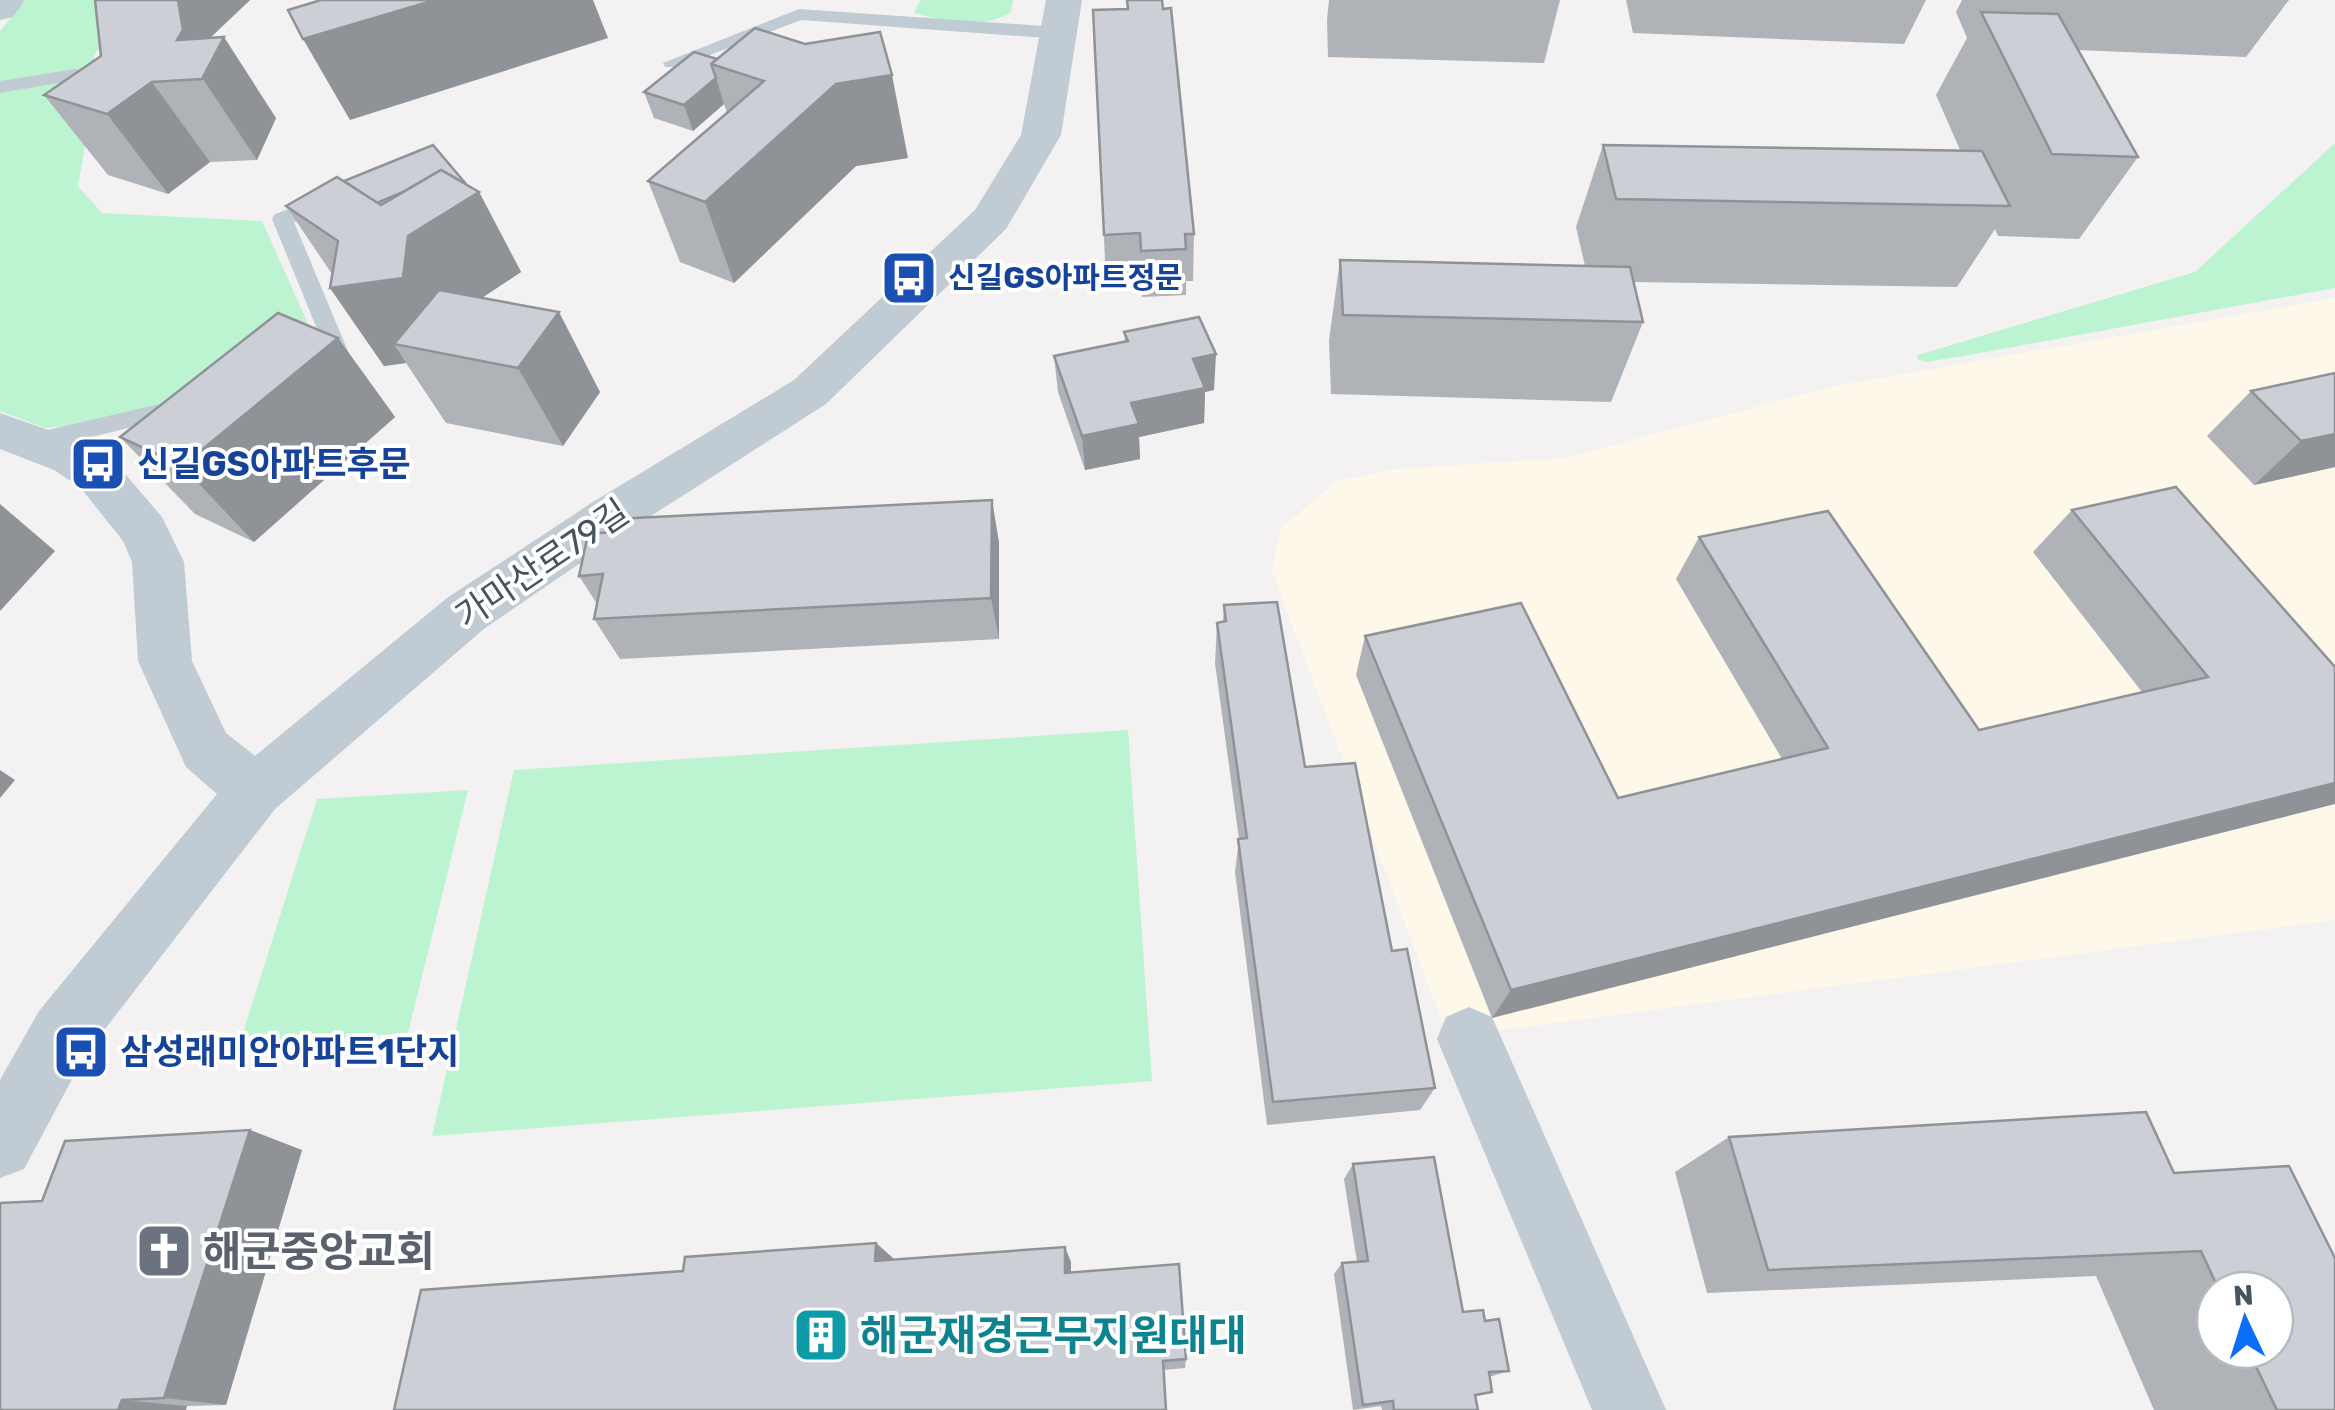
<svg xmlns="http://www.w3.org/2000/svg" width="2335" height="1410" viewBox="0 0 2335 1410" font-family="Rubik,'Noto Sans KR',sans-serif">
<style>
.commercial{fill:#fef8ea}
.green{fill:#bcf4d2}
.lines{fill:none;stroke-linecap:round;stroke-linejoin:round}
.lane{fill:#c0cbd4;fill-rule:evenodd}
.street{fill:#c0cbd4;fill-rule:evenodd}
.wall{fill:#afb3b8;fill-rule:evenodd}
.shaded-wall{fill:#8f9296}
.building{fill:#ccd0d6;stroke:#8f9296;stroke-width:2.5}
.labels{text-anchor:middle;stroke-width:8;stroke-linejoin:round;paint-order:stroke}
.far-transit-label{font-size:30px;font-weight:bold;fill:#164399;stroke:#fff;text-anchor:start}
.transit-label{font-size:35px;font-weight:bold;fill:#164399;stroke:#fff;text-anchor:start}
.street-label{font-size:35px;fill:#475460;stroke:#fff}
.near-worship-label{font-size:42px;font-weight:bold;fill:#5b616d;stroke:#fff;text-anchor:start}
.near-culture-label{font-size:42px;font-weight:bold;fill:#0d838f;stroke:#fff;text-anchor:start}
</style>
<rect width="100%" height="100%" fill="#f3f1f1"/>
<polygon class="commercial" points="2335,298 2335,920 1448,1037 1272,572 1280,529 1337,481 1395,469 1564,458 1836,386"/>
<g class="green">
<polygon points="25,0 138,0 94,55 95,87 78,186 102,213 262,221 326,364 115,422 45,428 0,411 0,31"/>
<path d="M920 0H1013L1011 12C985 30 943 21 914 13Z"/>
<polygon points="2335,143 2335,288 1969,355 1926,362 1917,359 1918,355 2195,272"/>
<polygon points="1128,730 1152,1081 432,1136 514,770"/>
<polygon points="468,790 408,1033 239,1045 317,799"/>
</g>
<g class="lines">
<g class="lane">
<polygon points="799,9 1059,27 1068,33 1059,39 801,20 679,67 665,67 663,63"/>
<polygon points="75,69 82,71 82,79 0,93 0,81"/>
<polygon points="327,195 337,202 334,207 294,222 355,368 344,376 333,368 272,219 275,214"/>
<polygon points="181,399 193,407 189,413 35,451 23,442 35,433"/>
</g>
<g class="street">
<polygon points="0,0 25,0 13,17 0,20"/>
<polygon points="1046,0 1082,0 1061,135 1006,229 826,404 629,530 485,628 275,809 85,1055 24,1169 0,1178 0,1080 39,1011 217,794 186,767 138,661 132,562 123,541 80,487 54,470 0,449 0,413 88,444 114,461 162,517 184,562 192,661 226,733 255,756 447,598 593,502 794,380 975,210 1021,135"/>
<polygon points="1469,1007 1492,1017 1666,1410 1592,1410 1437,1039 1446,1017"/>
</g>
</g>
<g class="wall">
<polygon points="95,0 250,0 211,37 276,118 257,160 210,162 168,194 108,175 44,95 101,56"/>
<polygon points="1329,0 1560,0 1544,63 1328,57 1327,20"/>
<polygon points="1626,0 1926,0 1904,44 1633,33"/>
<polygon points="1962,0 2289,0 2246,57 2078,50 2138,157 2079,239 1998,236 1995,229 1957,287 1634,282 1643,322 1611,402 1331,394 1329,340 1340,260 1585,266 1576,227 1603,145 1960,150 1936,95 1967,38 1956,12"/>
<polygon points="1093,10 1194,234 1193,281 1186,281 1186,295 1142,297 1141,280 1106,281"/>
<polygon points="755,28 908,158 856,166 734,283 680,262 648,181 727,113 724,104 693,131 654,118 644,92 717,59"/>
<polygon points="344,181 466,185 479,192 521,272 482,298 600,392 563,446 446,423 406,363 384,366 330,288 332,274 286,206"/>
<polygon points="1124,332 1214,390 1205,392 1204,423 1139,437 1140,459 1085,470 1058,392 1054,356 1125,342"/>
<polygon points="338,338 395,417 254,542 195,514 120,437"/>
<polygon points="2335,373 2335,467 2254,485 2207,436 2251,391"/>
<polygon points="992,500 999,543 999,639 620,659 594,619 597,604 579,576"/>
<polygon points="2072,510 2335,667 1492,1018 1356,675 1365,636 1618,798 1782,759 1676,579 1699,537 1979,730 2142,692 2033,552"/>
<polygon points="1224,605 1305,767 1392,951 1435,1088 1420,1110 1267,1125 1235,872 1239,839 1215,663 1217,623 1223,622"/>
<path d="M2146 1112 2174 1173 2289 1166 2335 1258V1410H2154L2096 1276 1707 1293 1675 1172 1729 1137ZM2215 1290H2275V1350H2215Z"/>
<polygon points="302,1150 226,1405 187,1406 186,1410 0,1410 42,1201"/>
<polygon points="1353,1164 1463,1312 1485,1321 1509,1371 1489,1377 1492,1392 1475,1397 1478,1410 1382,1410 1381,1406 1353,1410 1334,1274 1342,1263 1357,1262 1344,1179"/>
<polygon points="876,1243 893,1259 1071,1262 1071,1272 1186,1359 1185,1368 1163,1370 683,1271"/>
</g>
<g class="shaded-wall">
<polygon points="169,0 250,0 211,37 218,48 224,37 276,118 257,160 177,40"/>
<polygon points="435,0 593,0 608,38 350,120 303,39"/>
<polygon points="892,75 908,158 856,166 734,283 705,202 836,84"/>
<polygon points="716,78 724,104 693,131 684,105"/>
<polygon points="152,82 210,162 168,194 107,114"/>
<polygon points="479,192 521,272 456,315 452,356 394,344 406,363 384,366 330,288 408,236"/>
<polygon points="559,312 600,392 563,446 518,368"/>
<polygon points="338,338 395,417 254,542 182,466"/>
<polygon points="1216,354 1214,390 1205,392 1204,423 1139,437 1140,459 1085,470 1082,436 1193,359"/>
<polygon points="2335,434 2335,467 2254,485 2301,441"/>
<polygon points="992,500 999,543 999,639 991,598"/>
<polygon points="0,504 55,551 0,611"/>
<polygon points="0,770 15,780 0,798"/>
<polygon points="2335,783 2335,804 1492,1018 1511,990"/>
<polygon points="250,1130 302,1150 226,1405 164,1398"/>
<polygon points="876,1243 893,1258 892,1275 875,1261"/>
<polygon points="1065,1247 1071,1262 1071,1286 1065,1273"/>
<polygon points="122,1400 187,1406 186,1410 118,1410"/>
</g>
<g class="building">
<polygon points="95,0 178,0 183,30 177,40 224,37 202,79 152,82 107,114 44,95 101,56"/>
<polygon points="321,0 435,0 303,39 288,10"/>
<polygon points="1127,0 1162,0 1163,9 1171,8 1194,234 1185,234 1186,249 1141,251 1140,233 1104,235 1093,10 1128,9"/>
<polygon points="1981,12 2058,14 2138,157 2052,154"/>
<polygon points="755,28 805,44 880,32 892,75 836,84 705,202 648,181 764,81 711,64"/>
<polygon points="694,52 717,59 711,64 716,78 684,105 644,92"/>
<polygon points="433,145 466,184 441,170 403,192 377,203 344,181"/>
<polygon points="1603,145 1982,151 2010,206 1616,199"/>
<polygon points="441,170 479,192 408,236 403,278 330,288 338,241 286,206 337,177 381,205"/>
<polygon points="1340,260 1630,267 1643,322 1343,315"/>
<polygon points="439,290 559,312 518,368 394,344"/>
<polygon points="278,313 338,338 182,466 120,437"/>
<polygon points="1199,317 1216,354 1193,359 1205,388 1131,403 1139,424 1082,436 1054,356 1128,341 1124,332"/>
<polygon points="2335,373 2335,434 2301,441 2251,391"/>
<polygon points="2176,487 2335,667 2335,783 1511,990 1365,636 1521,603 1618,798 1828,748 1699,537 1828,511 1979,730 2208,677 2072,510"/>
<polygon points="992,500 991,598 594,619 603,574 579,576 588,534 612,532 615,519"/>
<polygon points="1277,602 1305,767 1355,763 1392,951 1407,949 1435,1088 1273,1102 1238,839 1247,838 1217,623 1226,621 1224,605"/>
<polygon points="2146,1112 2174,1173 2289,1166 2335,1258 2335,1410 2277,1410 2248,1350 2275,1350 2275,1290 2219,1290 2201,1251 1768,1270 1729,1137"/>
<polygon points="250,1130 164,1398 122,1400 118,1410 0,1410 0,1203 42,1201 65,1141"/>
<polygon points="1434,1157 1463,1312 1483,1310 1485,1321 1499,1319 1509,1371 1489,1372 1492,1392 1475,1395 1478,1410 1394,1410 1393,1401 1363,1405 1342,1263 1368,1261 1353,1164"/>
<polygon points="876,1243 875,1261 1065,1247 1065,1273 1179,1264 1186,1359 1163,1361 1166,1410 394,1410 421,1290 683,1271 685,1257"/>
</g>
<defs>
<g id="bus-square" transform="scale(2.875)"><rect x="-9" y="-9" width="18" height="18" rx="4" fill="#1a4fb4" stroke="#fff"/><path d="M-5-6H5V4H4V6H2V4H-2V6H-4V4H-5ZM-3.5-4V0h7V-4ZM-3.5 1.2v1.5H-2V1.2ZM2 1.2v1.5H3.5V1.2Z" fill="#fff"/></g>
<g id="church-square" transform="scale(2.875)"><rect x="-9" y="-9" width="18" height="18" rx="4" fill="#6b7280" stroke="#fff"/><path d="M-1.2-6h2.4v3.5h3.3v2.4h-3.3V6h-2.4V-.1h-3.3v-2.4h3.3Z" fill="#fff"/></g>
<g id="building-square" transform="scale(2.875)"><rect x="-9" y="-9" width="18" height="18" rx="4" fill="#0f9aa8" stroke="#fff"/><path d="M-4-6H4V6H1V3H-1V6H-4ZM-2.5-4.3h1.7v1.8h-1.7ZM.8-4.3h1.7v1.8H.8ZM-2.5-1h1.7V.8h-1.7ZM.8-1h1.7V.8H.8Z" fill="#fff"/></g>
</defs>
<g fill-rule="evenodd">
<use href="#bus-square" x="909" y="278"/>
<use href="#bus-square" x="98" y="464"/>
<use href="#bus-square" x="81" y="1052"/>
<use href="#church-square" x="164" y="1251"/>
<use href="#building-square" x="821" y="1335"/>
</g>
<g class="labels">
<g class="far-transit-label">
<text x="948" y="288">신길GS아파트정문</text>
</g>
<g class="transit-label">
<text x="137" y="476">신길GS아파트후문</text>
<text x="120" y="1064">삼성래미안아파트1단지</text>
</g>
<g class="street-label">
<text transform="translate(542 564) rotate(-34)" y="12">가마산로79길</text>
</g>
<g class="near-worship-label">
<text x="203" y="1266">해군중앙교회</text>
</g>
<g class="near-culture-label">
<text x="860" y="1350">해군재경근무지원대대</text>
</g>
</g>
<g transform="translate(2245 1320) rotate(356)"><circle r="48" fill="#ffffff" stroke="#b5bbbf" stroke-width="2.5"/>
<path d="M0-8L18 38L0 25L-18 38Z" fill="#086ff6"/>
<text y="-15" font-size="28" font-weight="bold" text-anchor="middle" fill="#475460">N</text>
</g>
</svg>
